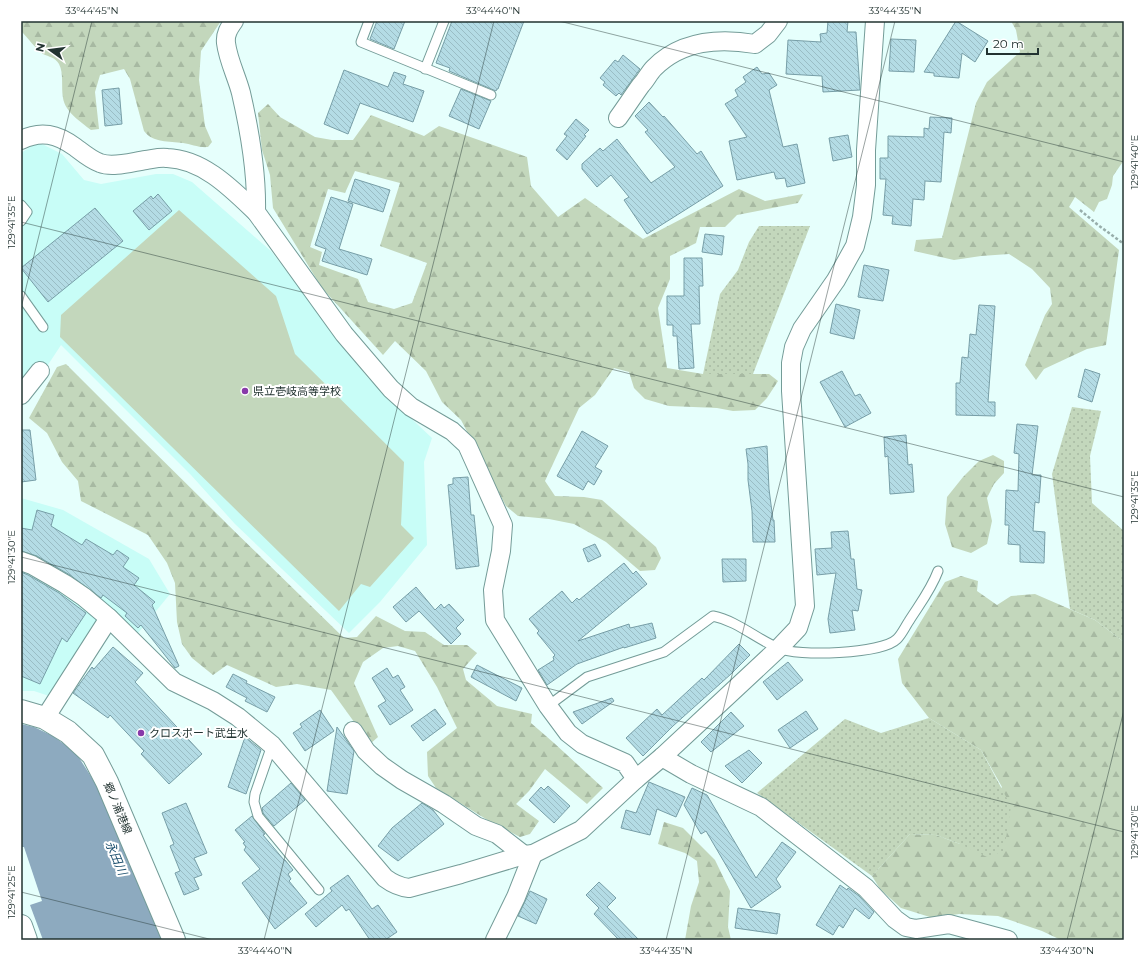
<svg xmlns="http://www.w3.org/2000/svg" width="1145" height="961" viewBox="0 0 1145 961" font-family="Montserrat,'Noto Sans JP',sans-serif">
<style>
.built{fill:#c8fdf7}
.grass{fill:#c3d7bc}
.forest{fill:url(#forest-firs);fill-rule:evenodd}
.garden{fill:url(#garden-dots)}
.water{fill:#8daabf}
.building{fill:url(#building-back-hatch);stroke:#779ea7}
.lines{fill:none;stroke-linecap:round;stroke-linejoin:round}
.lane-casing{stroke:#749c98;stroke-width:11}
.street-casing{stroke:#749c98;stroke-width:20}
.secondary-casing{stroke:#749c98;stroke-width:24}
.primary-casing{stroke:#749c98;stroke-width:24}
.path{stroke:#98aeab;stroke-width:2.5;stroke-dasharray:3 2;stroke-linecap:butt}
.lane{stroke:#fff;stroke-width:9}
.street{stroke:#fff;stroke-width:18}
.secondary{stroke:#fff;stroke-width:22}
.primary{stroke:#fff;stroke-width:22}
.ticks{fill:none;stroke:#223331;stroke-width:1;stroke-opacity:0.45}
.poi-dot{fill:#8839a9;stroke:#fff;stroke-width:1.5}
.labels{text-anchor:middle;stroke-width:4;stroke-linejoin:round;paint-order:stroke}
.poi-label{font-size:11px;fill:#223331;stroke:#fff;text-anchor:start}
.street-label{font-size:11px;fill:#223331;stroke:#fff}
.water-label{font-size:12px;font-style:italic;fill:#1d506f;stroke:#fff}
.neatline{fill:none;stroke:#223331;stroke-width:1.5}
.ticks-label{font-size:10px;text-anchor:middle;fill:#223331}
</style>
<defs>
<pattern id="forest-firs" width="22" height="20" patternUnits="userSpaceOnUse"><rect width="22" height="20" fill="#c3d7bc"/><path d="M5 1l3.5 6h-7zM16 11l3.5 6h-7z" fill="#a7b9a2"/></pattern>
<pattern id="garden-dots" width="8" height="8" patternUnits="userSpaceOnUse"><rect width="8" height="8" fill="#c3d7bc"/><path d="M2 2h.1M6 6h.1" fill="none" stroke="#a7b9a2" stroke-width="1.8" stroke-linecap="round"/></pattern>
<pattern id="building-back-hatch" width="6" height="6" patternUnits="userSpaceOnUse"><rect width="6" height="6" fill="#b4dce5"/><path d="M-1 5l2 2M0 0l6 6M5-1l2 2" fill="none" stroke="#9abdc5"/></pattern>
</defs>
<rect width="100%" height="100%" fill="#e6fffc"/>
<g class="built">
<polygon points="38,142 62,154 84,180 101,184 156,174 173,174 192,182 271,251 367,377 432,438 424,462 427,545 380,602 349,633 235,524 191,475 61,345 21,406 21,153"/>
<polygon points="21,498 63,510 149,559 170,594 138,633 112,632 64,701 34,691 21,691"/>
</g>
<polygon class="grass" points="179,210 276,296 295,354 404,462 401,525 414,538 370,587 361,584 339,611 60,337 61,315"/>
<g class="forest">
<path d="M21 21H221L201 51 199 80 205 126 212 142 208 147C199 148 191 144 183 143 169 141 153 143 144 131L130 79 124 69 100 75 95 92 99 129 91 130C81 122 65 112 63 98 61 86 64 74 59 64 55 57 49 57 43 54 35 48 28 38 21 31Z"/>
<polygon points="1011,21 1124,21 1124,162 1122,163 1113,176 1112,185 1107,199 1099,202 1094,212 1075,197 1069,207 1119,250 1106,345 1087,349 1044,369 1036,380 1025,365 1045,315 1052,304 1050,288 1032,269 1009,254 981,256 954,260 914,251 916,240 942,238 976,103 987,82 1020,52 1016,30"/>
<path d="M268 104 280 117 315 137 332 140H353L371 115 424 136 439 126 527 157 531 186 558 217 585 198 643 239 739 189 765 201 803 194 798 203 737 215 725 227H700L696 243 670 256V279L658 308 667 368 703 374H769L778 381 767 398 755 410 733 411 717 408 669 406 645 399 634 388 629 372 614 368 595 395 579 408 545 481 555 496 584 497 602 500 656 547 661 558 655 570 640 571 606 542 574 524 549 519 518 516 506 506 461 420 442 402 426 371 395 341 383 355 322 288 273 208 270 175 262 150 258 113ZM355 171 400 183 380 246 427 263 412 303 394 309 368 302 358 279 319 265 322 252 310 247 328 189 345 193Z"/>
<path d="M66 364C158 456 250 547 344 638L357 637 376 616 405 631 425 632 444 645H467L477 653 463 669 466 680 497 706 532 714 531 723 554 743 603 788 587 804 545 769 529 791 516 804 539 821 530 834 520 837 489 821 436 788 428 776 427 752 457 728 437 687 415 651 398 646 383 648 363 662 354 683 378 737 370 744 331 690 297 684 276 687 227 665 213 675 192 658 182 644 177 622 175 583 167 563 148 535 81 501 78 481 62 462 47 433 29 418 57 367Z"/>
<polygon points="993,455 1004,461 1004,473 994,484 987,498 992,521 987,544 971,553 952,547 945,524 947,497 963,477 979,461"/>
<polygon points="961,576 978,581 977,591 997,605 1011,596 1035,594 1095,620 1124,642 1124,940 1061,940 1042,931 998,916 959,914 933,918 901,908 880,889 872,876 910,834 936,835 960,844 1002,787 981,750 929,718 902,683 898,659 945,582"/>
<polygon points="664,822 683,828 715,860 730,891 728,927 731,940 685,940 691,906 699,882 697,861 685,853 658,844"/>
</g>
<g class="garden">
<polygon points="759,226 810,226 753,374 703,374 720,294 738,270 749,242"/>
<polygon points="1072,407 1101,411 1090,456 1092,503 1124,531 1124,642 1095,620 1070,609 1052,474"/>
<polygon points="929,718 981,750 1011,806 1004,851 987,857 960,844 936,835 910,834 872,876 757,793 845,719 881,733"/>
</g>
<polygon class="water" points="21,724 34,727 53,736 76,753 92,778 108,807 163,940 43,940 30,905 42,901 24,847 21,847"/>
<g class="building">
<polygon points="377,21 405,21 394,49 370,39"/>
<polygon points="452,21 524,21 498,89 497,89 496,91 449,71 450,68 436,63"/>
<polygon points="828,21 848,21 847,32 856,32 860,90 823,92 822,76 786,74 788,40 821,42 820,34 827,33"/>
<polygon points="956,21 988,41 975,62 962,53 959,78 934,76 934,73 924,72"/>
<polygon points="891,39 916,40 914,72 889,71"/>
<polygon points="623,55 640,69 621,95 619,93 616,96 603,85 605,82 600,78 615,60 618,62"/>
<polygon points="757,67 762,74 769,73 777,85 769,90 783,147 797,144 805,183 787,187 785,178 776,179 774,172 737,180 729,141 747,137 725,104 738,96 735,90 746,82 743,77"/>
<polygon points="344,70 388,87 394,72 406,76 403,84 424,91 413,122 360,103 348,134 324,124"/>
<polygon points="119,88 122,124 105,126 102,90"/>
<polygon points="461,89 491,101 479,129 449,116"/>
<polygon points="649,102 663,117 664,116 697,154 701,151 723,186 647,234 624,200 629,197 611,175 597,187 582,169 582,164 600,148 603,151 617,139 651,183 675,167 645,132 648,130 635,116"/>
<polygon points="930,117 952,118 951,133 944,132 941,182 925,181 924,200 913,199 911,226 892,224 893,216 883,215 886,179 880,179 880,158 888,158 888,136 924,137 924,128 929,129"/>
<polygon points="576,119 589,130 584,135 586,136 567,160 556,150 567,136 564,134"/>
<polygon points="848,135 852,157 833,161 829,138"/>
<polygon points="355,179 390,190 383,212 348,201"/>
<polygon points="158,194 172,211 149,230 133,211 151,196 153,199"/>
<polygon points="331,197 353,204 339,249 372,259 367,275 322,261 326,249 315,245"/>
<polygon points="95,208 123,241 48,302 21,268"/>
<polygon points="705,234 724,236 722,255 702,252"/>
<polygon points="684,258 702,258 703,286 699,286 700,324 691,324 694,368 679,369 677,336 673,336 673,325 667,325 667,296 684,296"/>
<polygon points="864,265 889,270 883,301 858,297"/>
<polygon points="836,304 860,310 854,339 830,333"/>
<polygon points="979,305 995,306 988,402 995,402 995,416 956,415 956,383 960,383 962,357 968,358 970,334 976,335"/>
<polygon points="1085,369 1100,374 1092,402 1078,397"/>
<polygon points="842,371 855,396 860,394 871,413 845,427 820,382"/>
<polygon points="1017,424 1038,426 1032,475 1041,475 1039,503 1035,502 1033,531 1045,532 1044,563 1020,562 1020,545 1008,544 1009,525 1005,525 1006,490 1018,491 1019,454 1014,453"/>
<polygon points="21,430 30,430 36,480 21,482"/>
<polygon points="582,431 608,446 595,467 602,471 594,485 588,481 583,490 557,476"/>
<polygon points="906,435 908,465 912,464 914,492 890,494 888,456 885,457 884,437"/>
<polygon points="767,446 769,489 773,520 774,520 775,542 753,542 752,511 748,480 748,464 746,449"/>
<polygon points="468,477 471,515 474,515 479,566 456,569 448,485 453,484 453,478"/>
<polygon points="37,510 54,515 51,526 82,545 86,539 113,555 117,550 129,558 123,567 139,578 134,585 155,602 152,605 179,666 175,668 141,625 138,628 125,616 127,613 103,595 101,598 70,575 37,556 21,551 21,528 32,530"/>
<polygon points="848,531 851,559 854,559 857,589 862,590 858,611 852,610 855,630 830,633 828,619 836,573 817,575 815,549 832,548 831,532"/>
<polygon points="595,544 601,556 588,562 583,549"/>
<polygon points="722,559 746,559 746,581 723,582"/>
<polygon points="624,563 633,574 636,571 647,584 578,641 629,624 630,628 652,623 656,638 624,648 624,647 577,664 547,685 538,670 554,660 553,657 555,655 537,633 539,631 529,619 562,591 572,603 577,598 579,600"/>
<polygon points="21,572 28,575 59,593 86,613 67,642 62,638 40,684 21,676"/>
<polygon points="416,587 435,610 441,604 444,608 449,604 464,620 456,628 461,634 451,644 419,611 406,622 393,607"/>
<polygon points="739,644 750,655 731,674 673,726 643,756 626,738 657,709 662,715 702,678 704,680"/>
<polygon points="113,647 143,673 135,682 202,754 169,784 141,754 144,751 110,715 108,718 73,693 92,667 94,669"/>
<polygon points="788,662 803,680 777,700 763,682"/>
<polygon points="477,665 522,688 516,701 471,677"/>
<polygon points="387,668 393,678 398,675 405,687 400,690 413,710 390,725 378,706 386,701 372,678"/>
<polygon points="233,674 247,681 246,683 275,697 267,712 245,701 247,698 226,687"/>
<polygon points="612,698 614,701 582,724 573,712"/>
<polygon points="435,709 446,724 423,741 411,726"/>
<polygon points="320,710 334,731 305,751 293,733 302,727 300,724"/>
<polygon points="806,711 818,729 790,748 778,730"/>
<polygon points="731,712 744,726 711,752 701,742"/>
<polygon points="337,727 354,751 347,794 327,791"/>
<polygon points="245,737 261,750 246,794 228,787"/>
<polygon points="749,750 762,763 742,783 725,766"/>
<polygon points="649,782 685,797 676,817 657,809 650,835 621,828 626,810 636,813"/>
<polygon points="291,783 305,800 274,826 263,813 262,808"/>
<polygon points="548,786 570,806 554,823 529,800 541,787 544,790"/>
<polygon points="692,788 707,795 756,878 782,842 796,852 776,879 781,887 751,908 706,831 701,834 684,805"/>
<polygon points="186,803 207,853 194,858 202,875 194,878 199,889 184,895 175,873 180,871 170,846 174,844 162,813"/>
<polygon points="422,803 433,810 444,824 398,861 378,846 392,828"/>
<polygon points="252,816 265,834 263,835 284,860 285,860 293,870 288,874 291,879 289,881 307,903 275,929 242,883 260,869 244,850 246,847 243,843 245,842 235,830"/>
<polygon points="348,875 372,909 378,905 397,932 385,940 370,940 349,909 346,911 342,905 316,927 305,914 332,891 330,888"/>
<polygon points="599,882 616,898 607,907 639,940 619,940 594,914 599,908 586,895"/>
<polygon points="840,885 847,890 848,888 859,896 874,912 869,919 855,908 843,928 839,925 833,935 816,925"/>
<polygon points="530,891 547,899 536,924 518,916"/>
<polygon points="738,908 780,914 777,934 735,928"/>
</g>
<g class="lines">
<g class="lane-casing">
<g id="lane">
<polyline points="369,21 361,42 491,95"/>
<polyline points="425,69 444,21"/>
<polyline points="21,205 27,212 21,221"/>
<polyline points="21,296 43,327"/>
<path d="M548 706 587 677 664 652 713 616C737 621 755 638 778 648 797 657 882 654 897 639 902 634 905 627 909 621 919 605 931 590 938 571"/>
<polyline points="272,745 255,794 254,802 258,816 319,890"/>
</g>
</g>
<g class="street-casing">
<g id="street">
<path d="M234 21C229 28 225 34 226 43 228 60 237 77 241 93 250 132 257 172 256 212L344 334 391 389 411 407 452 431 467 445 503 525 501 551 493 590 495 620 548 706 568 733 582 744 625 763 636 779"/>
<path d="M618 118C626 107 633 96 641 85 646 80 649 73 654 68 682 40 719 38 755 44L768 34 778 21"/>
<path d="M21 140C41 130 57 134 75 147 83 153 91 160 100 163 113 168 132 162 146 160 153 159 160 157 167 158 203 159 232 189 256 212"/>
<polyline points="21,395 40,371"/>
<path d="M21 561 32 565 65 584 84 597 109 618 174 682 213 701 238 717 272 745 385 878C393 884 400 887 409 888L461 874 524 855 533 854 581 830 636 779 662 757 779 648 798 628 805 606 791 391V363L794 347 802 329 836 280 855 246 862 217 866 185V150L875 21"/>
<polyline points="45,718 109,618"/>
<polyline points="353,731 366,751 382,766 402,780 444,804 476,826 497,834 524,855"/>
<polyline points="662,757 691,774 761,807 866,888 895,919 906,927 916,929 949,924 1008,940"/>
<polyline points="495,940 516,897 533,854"/>
</g>
</g>
<g class="secondary-casing">
<polyline id="secondary" points="21,926 26,940"/>
</g>
<g class="primary-casing">
<polyline id="primary" points="21,711 45,718 68,732 93,755 107,782 174,940"/>
</g>
<polyline class="path" points="1080,210 1098,225 1124,244"/>
<use href="#lane" class="lane"/>
<use href="#street" class="street"/>
<use href="#secondary" class="secondary"/>
<use href="#primary" class="primary"/>
</g>
<path class="ticks" d="M559 21 1124 162M21 222 1124 497M21 308 92 21M21 557 1124 832M21 892 213 940M264 940 494 21M666 940 895 21M1067 940 1124 710"/>
<g class="poi-dot">
<circle cx="245" cy="391" r="4"/>
<circle cx="141" cy="733" r="4"/>
</g>
<g class="labels">
<g class="poi-label">
<text x="253" y="395">県立壱岐高等学校</text>
<text x="149" y="737">クロスポート武生水</text>
</g>
<g class="street-label">
<text transform="translate(118 808) rotate(67)" y="4">郷ノ浦港線</text>
</g>
<g class="water-label">
<text transform="translate(116 858) rotate(67)" y="4">永田川</text>
</g>
</g>
<rect width="1145" height="961" fill="none" stroke="#ffffff" stroke-width="44"/>
<g transform="translate(50 50) rotate(284)" stroke="#ffffff" stroke-width="3" paint-order="stroke">
<path d="M0-3L7 15L0 10L-7 15Z" fill="#223331"/>
<text y="-6" font-size="11" font-weight="bold" text-anchor="middle" fill="#223331">N</text>
</g>
<path d="M987 48v6h51v-6" fill="none" stroke="#223331" stroke-width="2"/>
<text x="993" y="48" font-size="12" fill="#223331" stroke="#ffffff" stroke-width="3" paint-order="stroke">20 m</text>
<rect x="22" y="22" width="1101" height="917" class="neatline"/>
<g class="ticks-label">
<text x="92" y="14">33°44'45"N</text>
<text x="493" y="14">33°44'40"N</text>
<text x="895" y="14">33°44'35"N</text>
<text transform="translate(1134 162) rotate(-90)" y="4">129°41'40"E</text>
<text transform="translate(11 222) rotate(-90)" y="4">129°41'35"E</text>
<text transform="translate(1134 497) rotate(-90)" y="4">129°41'35"E</text>
<text transform="translate(11 557) rotate(-90)" y="4">129°41'30"E</text>
<text transform="translate(1134 832) rotate(-90)" y="4">129°41'30"E</text>
<text transform="translate(11 892) rotate(-90)" y="4">129°41'25"E</text>
<text x="265" y="954">33°44'40"N</text>
<text x="666" y="954">33°44'35"N</text>
<text x="1067" y="954">33°44'30"N</text>
</g>
</svg>
